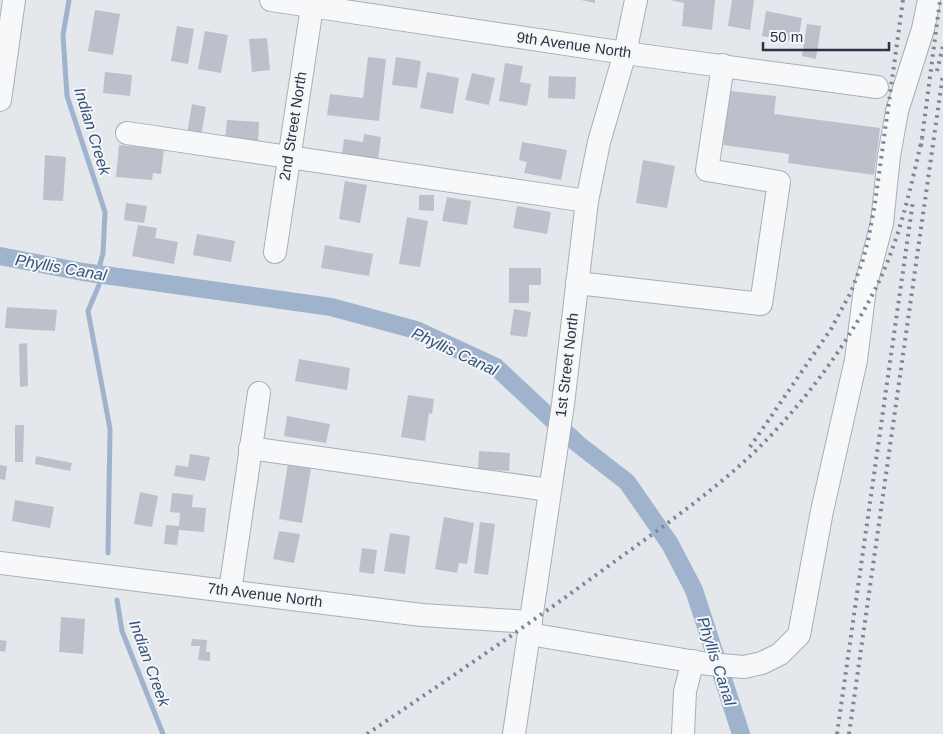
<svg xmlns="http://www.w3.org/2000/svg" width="943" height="734" viewBox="0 0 943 734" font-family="Helvetica,sans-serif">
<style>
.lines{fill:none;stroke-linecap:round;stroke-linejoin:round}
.stream{stroke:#9fb4cc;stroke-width:5}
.canal{stroke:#9fb4cc;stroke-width:18}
.building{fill:#bbc0ca}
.minor-casing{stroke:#a9aeb7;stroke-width:24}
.minor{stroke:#f7f8fa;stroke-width:22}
.rail{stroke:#7d8696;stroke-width:4;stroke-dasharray:2.5 5;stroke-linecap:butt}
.labels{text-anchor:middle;stroke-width:4;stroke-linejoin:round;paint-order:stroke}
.street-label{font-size:15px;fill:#2b3445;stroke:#f4f6f9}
.water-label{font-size:16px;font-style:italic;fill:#34527a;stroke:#f4f6f9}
</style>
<rect width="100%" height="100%" fill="#e4e7ec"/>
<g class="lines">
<g class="stream">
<polyline points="69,0 63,35 67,96 105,212 103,253 99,268"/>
<polyline points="99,285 88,311 110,429 108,553"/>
<polyline points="117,600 122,631 163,734"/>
</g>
<polyline class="canal" points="0,256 83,272 331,307 416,330 496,367 578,444 627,482 670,544 694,590 741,734"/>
</g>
<g class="building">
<polygon points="581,0 595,0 595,3"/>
<polygon points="670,0 715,0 712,30 682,26 684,3"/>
<polygon points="732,0 754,0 750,30 728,26"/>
<polygon points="95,10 120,14 113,55 88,51"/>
<polygon points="766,11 802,18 799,35 793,34 791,41 762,36"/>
<polygon points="807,24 821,26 816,59 802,56"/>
<polygon points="177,26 194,29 188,64 171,61"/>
<polygon points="205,31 228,35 221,73 198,69"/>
<polygon points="267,38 270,70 252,72 249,39"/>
<polygon points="368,57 386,59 379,121 327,115 330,94 363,98"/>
<polygon points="396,57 421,61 417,88 392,85"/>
<polygon points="505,63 523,66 520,82 531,84 527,106 499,101"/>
<polygon points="105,72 132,75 130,96 103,93"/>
<polygon points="427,72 459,78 453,114 420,108"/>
<polygon points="472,73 495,78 489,105 465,100"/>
<polygon points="549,76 576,77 575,99 548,98"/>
<polygon points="730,91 776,96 774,114 880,128 874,175 788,163 789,154 723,145"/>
<polygon points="192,104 206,107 201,137 187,134"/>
<polygon points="227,120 259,122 258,143 225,140"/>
<polygon points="364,134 381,137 378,159 342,154 344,139 363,142"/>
<polygon points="522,142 567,150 561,180 524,173 527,162 519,160"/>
<polygon points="119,145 164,149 161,174 153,173 152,180 116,177"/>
<polygon points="45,155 66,157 63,201 43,200"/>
<polygon points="643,160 675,166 667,208 636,203"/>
<polygon points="345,181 367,185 360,223 339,219"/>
<polygon points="419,195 434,195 434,211 419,210"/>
<polygon points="447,197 471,201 467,225 442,221"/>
<polygon points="126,203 147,206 144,223 124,220"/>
<polygon points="517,206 551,212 547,234 513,228"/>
<polygon points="407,217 428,221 420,267 399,264"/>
<polygon points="138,225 157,228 155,238 178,242 174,264 132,256"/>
<polygon points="197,234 235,241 231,262 193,255"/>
<polygon points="325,245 373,254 369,276 321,268"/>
<polygon points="509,268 541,268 541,285 529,285 529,303 509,303"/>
<polygon points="7,307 57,310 55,331 5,328"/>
<polygon points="514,309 531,312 527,337 510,335"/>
<polygon points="27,343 28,386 20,387 19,344"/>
<polygon points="299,359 350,368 347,390 295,381"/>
<polygon points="408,395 434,399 432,414 429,413 425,441 401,437"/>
<polygon points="287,416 330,424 326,443 284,436"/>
<polygon points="15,425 24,425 23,462 15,462"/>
<polygon points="479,451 510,453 509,471 478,469"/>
<polygon points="190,454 210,457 205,481 174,476 176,465 188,467"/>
<polygon points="36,456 72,463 70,471 35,464"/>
<polygon points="288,464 311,468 302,523 279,519"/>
<polygon points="0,465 7,466 5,480 0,479"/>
<polygon points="140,492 158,496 152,527 134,524"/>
<polygon points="172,493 193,495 192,507 206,508 204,532 179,530 177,545 164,544 166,525 179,526 180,513 170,512"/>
<polygon points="15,500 54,507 50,528 12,521"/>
<polygon points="444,517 474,523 467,564 459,563 457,573 435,569"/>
<polygon points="480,522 495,524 488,575 474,573"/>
<polygon points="279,531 300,534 294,563 273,559"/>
<polygon points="390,533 410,536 405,574 384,571"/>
<polygon points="362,548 377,550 374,574 359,572"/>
<polygon points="61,617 85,619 83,654 59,652"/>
<polygon points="192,639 207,640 206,652 210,652 210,661 198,660 200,646 191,646"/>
<polygon points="0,640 7,641 5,652 0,651"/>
</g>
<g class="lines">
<g class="minor-casing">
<g id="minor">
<polyline points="271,0 625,53 877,87"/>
<polyline points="0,100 14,0"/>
<polyline points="127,133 587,201"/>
<polyline points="275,252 313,0"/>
<polyline points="577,283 761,304 779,182 707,170 723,65"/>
<polyline points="250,448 549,490"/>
<polyline points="0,563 422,615 531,622"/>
<polyline points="230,591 259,393"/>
<polyline points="529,634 708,664 744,667 762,663 780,654 799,635 822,511 856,360 865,288 882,223 889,156 897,111 923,29 929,0"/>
<polyline points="514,734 563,404 587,201 599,142 625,53 636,0"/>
<polyline points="683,734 685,691 693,661"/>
</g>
</g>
<use href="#minor" class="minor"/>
<g class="rail">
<polyline points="937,71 943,46"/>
<polyline points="921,146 940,0"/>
<polyline points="750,447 831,329 851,292 862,263 868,241 875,203 903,0"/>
<path d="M367 734C444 682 521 630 596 575 644 540 692 507 737 468 793 419 850 344 881 277 901 233 911 186 922 139"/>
<polyline points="837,734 913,201"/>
<polyline points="849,734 943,74"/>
</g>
</g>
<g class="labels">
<g class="street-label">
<text transform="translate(574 45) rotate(8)" y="5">9th Avenue North</text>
<text transform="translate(293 126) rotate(-81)" y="5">2nd Street North</text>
<text transform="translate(567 365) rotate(-83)" y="5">1st Street North</text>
<text transform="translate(265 595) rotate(7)" y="5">7th Avenue North</text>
</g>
<g class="water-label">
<text transform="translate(93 131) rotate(73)" y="6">Indian Creek</text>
<text transform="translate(61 267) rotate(10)" y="6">Phyllis Canal</text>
<text transform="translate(455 351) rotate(25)" y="6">Phyllis Canal</text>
<text transform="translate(717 661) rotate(72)" y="6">Phyllis Canal</text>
<text transform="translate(150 663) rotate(70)" y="6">Indian Creek</text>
</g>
</g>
<path d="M763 42v8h126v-8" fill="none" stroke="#2b3445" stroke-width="2.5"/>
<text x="770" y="42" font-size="15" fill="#2b3445" stroke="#f4f6f9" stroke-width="4" paint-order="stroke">50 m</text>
</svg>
